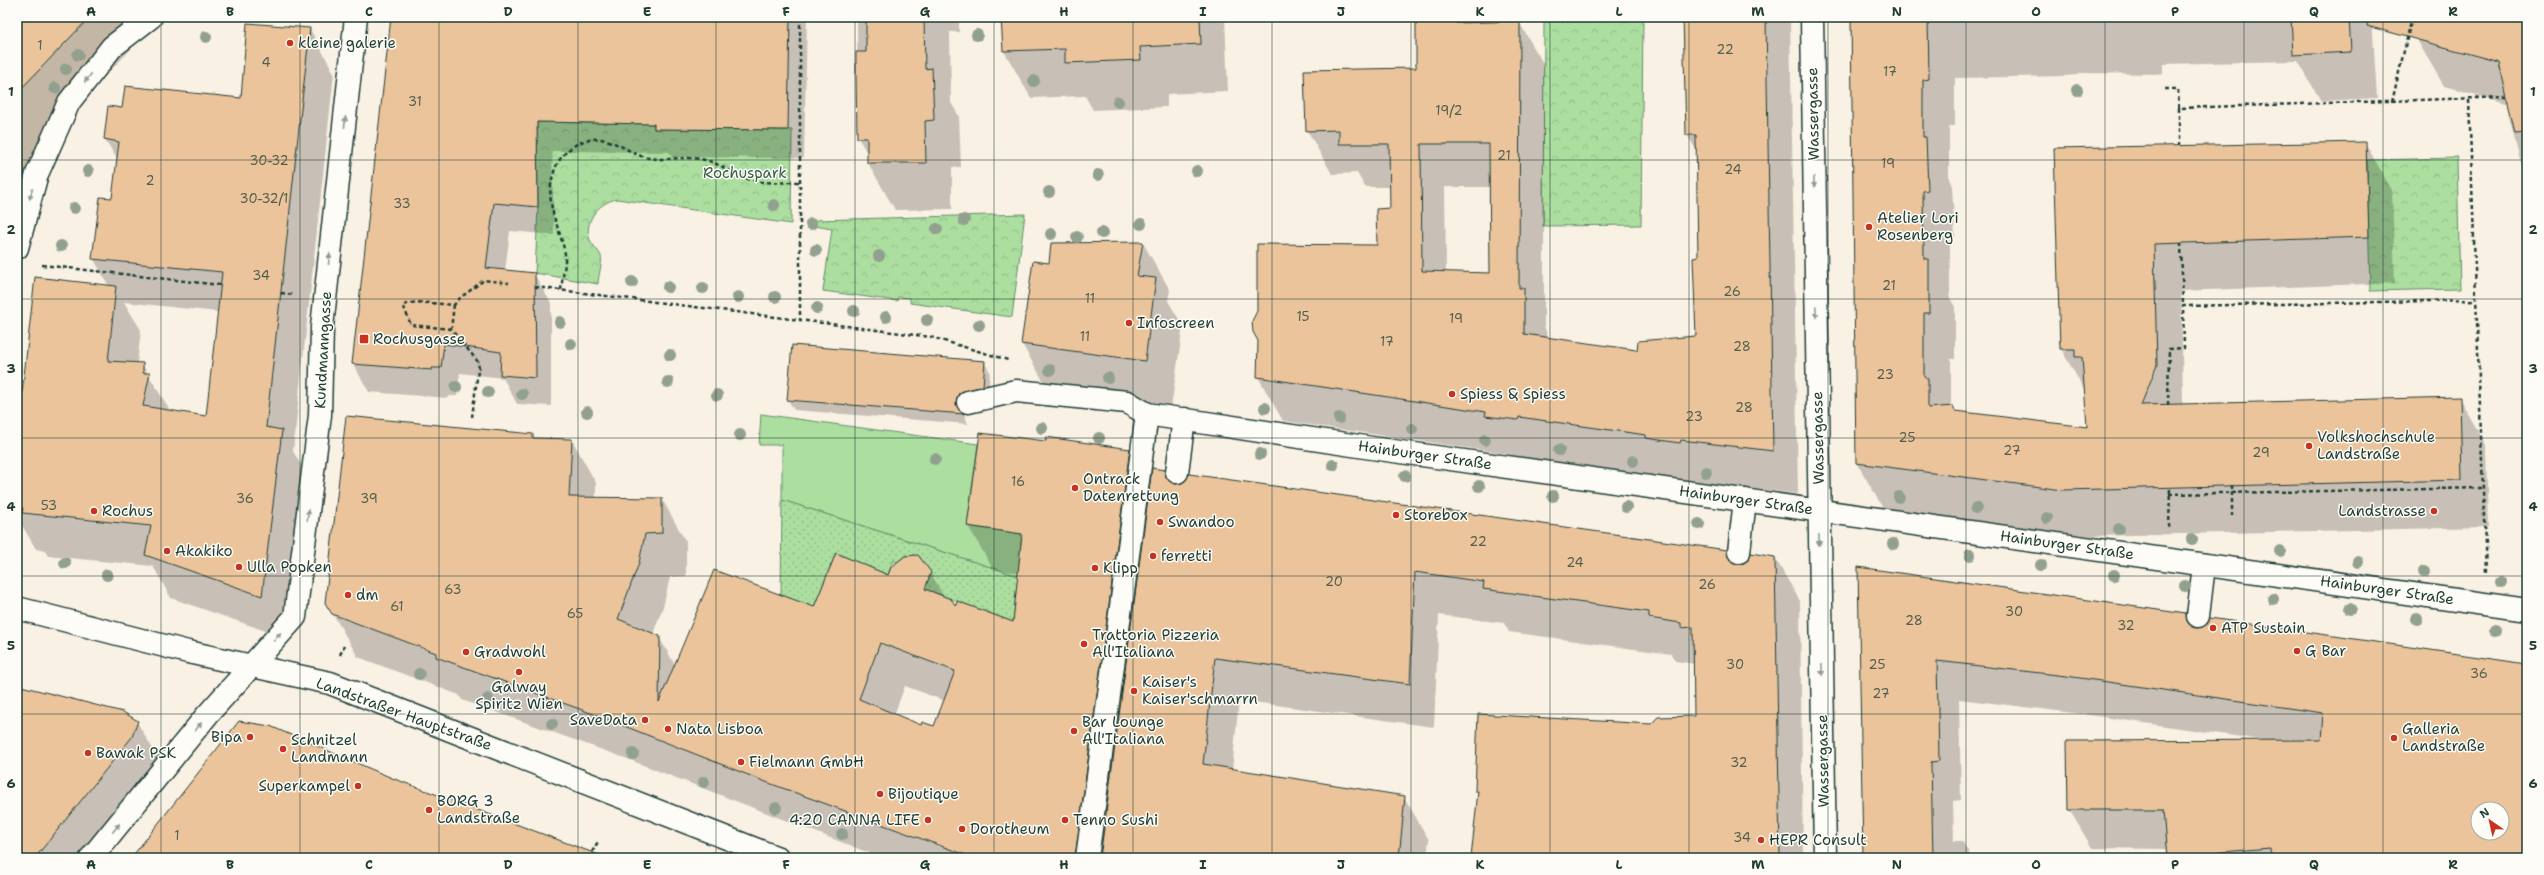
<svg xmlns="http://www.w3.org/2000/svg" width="2544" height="875" viewBox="0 0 2544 875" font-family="'Shantell Sans',sans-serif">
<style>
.built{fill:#f6e4cf}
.grass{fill:#abde9f;stroke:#658e6a}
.forest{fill:url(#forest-crowns);stroke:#658e6a}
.garden{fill:url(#garden-dots);stroke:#658e6a}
.shadow{fill:#0003;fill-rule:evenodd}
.building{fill:#ecc49c;stroke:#1f3d34;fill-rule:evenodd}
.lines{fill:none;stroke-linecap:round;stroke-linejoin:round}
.lane-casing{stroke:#1f3d34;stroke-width:25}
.street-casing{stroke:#1f3d34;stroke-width:25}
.secondary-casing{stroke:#1f3d34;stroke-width:25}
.path{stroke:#1f3d34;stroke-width:2.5;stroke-dasharray:4 3;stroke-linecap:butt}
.lane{stroke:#fdfcf7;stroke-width:22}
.street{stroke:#fdfcf7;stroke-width:22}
.secondary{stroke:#fdfcf7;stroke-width:22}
.tree{fill:#91a08f}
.oneway{fill:#8e9c96}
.grid{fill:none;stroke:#1f3d34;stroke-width:1;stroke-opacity:0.55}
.poi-dot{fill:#c8321e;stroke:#fdfcf7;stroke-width:1.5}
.labels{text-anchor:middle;stroke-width:3;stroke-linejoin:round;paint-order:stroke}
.number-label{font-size:13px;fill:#525f4e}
.poi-label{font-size:15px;fill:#1f3d34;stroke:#fdfcf7;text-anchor:start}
.street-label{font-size:15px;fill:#1f3d34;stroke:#fdfcf7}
.park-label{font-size:15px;fill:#3b5d49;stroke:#fdfcf7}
.neatline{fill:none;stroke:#1f3d34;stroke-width:1.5}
.grid-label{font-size:13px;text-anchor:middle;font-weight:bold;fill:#1f3d34}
</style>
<defs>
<pattern id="forest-crowns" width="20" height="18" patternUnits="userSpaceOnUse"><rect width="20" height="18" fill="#abde9f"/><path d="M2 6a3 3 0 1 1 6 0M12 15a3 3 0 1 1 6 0" fill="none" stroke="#93bf8a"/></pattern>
<pattern id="garden-dots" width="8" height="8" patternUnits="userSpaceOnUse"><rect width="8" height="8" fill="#abde9f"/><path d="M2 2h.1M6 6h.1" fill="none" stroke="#93bf8a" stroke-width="1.8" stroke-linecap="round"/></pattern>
</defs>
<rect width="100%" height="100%" fill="#faf1e5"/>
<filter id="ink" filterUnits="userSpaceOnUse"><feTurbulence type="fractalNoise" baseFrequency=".025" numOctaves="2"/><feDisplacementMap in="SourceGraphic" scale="8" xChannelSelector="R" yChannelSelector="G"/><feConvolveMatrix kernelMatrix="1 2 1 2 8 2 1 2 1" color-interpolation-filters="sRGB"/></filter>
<g filter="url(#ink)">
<polygon class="built" points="17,17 151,17 69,102 17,248"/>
<polygon class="grass" points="761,414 978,444 967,526 1022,534 1018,576 782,500 782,445 759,445"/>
<g class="forest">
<polygon points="1544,17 1643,17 1641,225 1543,226"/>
<path d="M537 122 654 124V129L792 130 791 224 617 199C599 202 583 221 590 240 593 246 599 251 601 256 603 263 598 276 598 284L535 273 538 207Z"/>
<polygon points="2457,158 2460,289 2370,291 2367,160"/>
<polygon points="1025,214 1012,317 910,303 910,298 898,297 897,301 823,291 832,229 815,226 816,220"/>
</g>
<polygon class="garden" points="782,500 1018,576 1013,622 925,589 926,572 920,557 905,556 897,562 893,560 888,575 836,553 787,673 781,595"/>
<g class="shadow">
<polygon points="17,17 154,17 156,23 62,121 17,210"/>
<polygon points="392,17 807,17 804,158 672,157 669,152 552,151 554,235 510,231 505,271 534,274 551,303 551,406 517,404 503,378 460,373 457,396 448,396 448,398 369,392 353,364"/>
<polygon points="857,17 959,17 959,32 950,32 951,103 959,116 961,167 952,167 952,209 895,210 868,163 868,154 858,138"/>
<polygon points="1002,17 1225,17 1228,91 1167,94 1167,107 1093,110 1085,96 1031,98 1004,51"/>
<path d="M1417 17H1513V22H1519L1544 65V325L1548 338 1638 351 1697 337 1699 258 1697 151 1687 135 1684 17H1790L1798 494 1705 483V486L1672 481 1670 478 1544 460 1543 463 1511 459 1509 454 1283 421 1258 377 1259 341 1378 246 1391 209V187H1365L1357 173 1332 174 1307 130 1417 69ZM1445 187H1490L1491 274 1446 272Z"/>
<polygon points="1851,17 2372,17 2377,98 2321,101 2298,61 2163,64 2163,74 2079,73 2079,75 2064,76 1955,78 1955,126 1949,126 1949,179 1952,185 1955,237 1950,237 1950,298 1955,307 1955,359 1951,359 1951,407 1955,412 2088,428 2085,391 2061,349 2055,149 2365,143 2392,190 2395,283 2181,291 2183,405 2459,398 2486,445 2488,527 2090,536 1884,510 1857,463"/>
<polygon points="2423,17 2527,17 2527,186 2508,113 2512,113 2510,104 2444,86 2417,40"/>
<path d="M310 29 334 73 293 451 306 474 286 638 171 598 153 566 48 556 45 551 36 549 17 517V449L109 286 93 258 113 199 118 161 105 139 123 109 242 99ZM124 302 218 312 206 418 171 412 142 364 137 363 141 330Z"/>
<polygon points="1143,243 1170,290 1168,301 1183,326 1171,408 1049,391 1022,344 1050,264"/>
<polygon points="984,361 990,372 988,396 962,409 968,424 794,410 788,400"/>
<path d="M981 434 1129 450 1151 488 1164 471 1175 485 1726 551 1737 565 1775 558 1800 601 1803 858H1472L1478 795 1476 790 1651 725 1695 717V664L1675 661 1671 654 1509 632 1504 623 1439 615 1434 727 1239 700 1232 770 1404 797 1429 840 1427 858H882L625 758 462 700 459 695 358 657 326 602 532 435 534 439 572 440 596 483V499H662L686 542V576L670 577 663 607 653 634 659 637 675 665 888 576 930 572 944 597 957 609 1014 624 1019 573 993 569 968 526ZM905 686 945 701 935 728 922 726 894 715Z"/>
<path d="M1859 568 2185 615 2196 629 2204 628 2211 619 2527 664V858H2168V849L2092 848 2069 809 2262 740 2089 715 1959 699 1961 800 1953 801 1954 841H1962L1972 858H1863ZM2478 809H2502V833H2478Z"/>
<polygon points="17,686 137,722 164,768 99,858 17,858"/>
</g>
<g class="building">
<polygon points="17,17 90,17 17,93"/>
<polygon points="391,17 467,17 497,21 497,17 790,17 788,130 654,129 654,124 537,122 538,207 494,203 486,268 535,273 536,378 500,375 501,352 444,344 441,368 432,368 432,370 352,364"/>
<polygon points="866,17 924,17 925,69 932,68 934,120 925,121 926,163 867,163 867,138 857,138 856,72 856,52 866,52"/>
<polygon points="1001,17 1200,17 1201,44 1140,47 1141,60 1065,63 1065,49 1003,51"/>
<path d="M1416 17H1456V23L1520 21 1519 288H1524V334L1637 350 1638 341 1696 336 1693 258 1698 257 1696 135H1686L1683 17H1766L1773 451 1681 440 1680 443 1646 438V435L1519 417 1518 420 1485 416 1486 412 1257 377 1258 341 1253 332 1252 321 1257 311V244L1377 245 1376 209 1390 208 1389 144H1339V130L1306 131 1304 70 1416 68ZM1421 144H1489L1490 273 1422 271Z"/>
<polygon points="1851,17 1928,17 1929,79 1923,80 1923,137 1926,137 1928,190 1923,191 1924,259 1929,259 1929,313 1924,313 1924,376 1928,379 1928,408 1953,406 1955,411 2087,427 2082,357 2075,357 2075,349 2060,349 2054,148 2366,142 2369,237 2154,244 2157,365 2141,405 2460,397 2462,480 2063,490 1856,463"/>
<polygon points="2291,17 2349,17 2351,52 2293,55"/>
<polygon points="2369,17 2527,17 2527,132 2515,133 2499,62 2367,26"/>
<polygon points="247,23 310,28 266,427 282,430 262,596 145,555 151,526 22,513 23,508 17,507 17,439 35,277 116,286 108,361 143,363 143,373 150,373 143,406 206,416 222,272 92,259 100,197 112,198 119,142 104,139 108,106 122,108 125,86 241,98"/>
<polygon points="1143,242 1137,276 1156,278 1145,361 1021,344 1033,261 1049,263 1051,243"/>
<polygon points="792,345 985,361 983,386 959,393 956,404 964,414 787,400"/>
<path d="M346 416 533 434V438L572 439 569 497 662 498V533L645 534 639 563 618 619 660 636 659 702 714 570 814 607 836 553 888 575 891 567 905 556 918 555 931 572 925 589 951 599 956 606 957 601 1013 622 1022 534 967 526 980 433 1046 441V437L1130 449 1075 858H974L766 782 599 716 436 657V653L332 614 325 603ZM880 643 955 671 934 726 922 722 921 725 859 699Z"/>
<polygon points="1152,468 1165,470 1166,477 1175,484 1182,483 1189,474 1727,550 1728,557 1737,564 1744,563 1751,553 1775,557 1780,858 1471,858 1478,791 1475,791 1478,714 1651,724 1658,717 1694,716 1693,627 1681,628 1681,623 1649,618 1649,612 1483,589 1484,582 1415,572 1410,684 1215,658 1203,764 1405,796 1399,858 1100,858"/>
<path d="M1858 567 2186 614 2187 621 2196 628 2203 627 2210 618 2527 664V858H2271L2270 848 2199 854V858H2167L2163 810H2068L2067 741 2321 740 2323 713 2066 676 1937 661 1939 761 1931 762 1933 858H1863ZM2478 809H2502V833H2478Z"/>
<polygon points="17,685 123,712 138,721 132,737 35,858 17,858"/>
<polygon points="239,721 270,726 392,778 599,855 598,858 131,858"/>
</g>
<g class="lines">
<g class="lane-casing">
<g id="lane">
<polyline points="1177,472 1184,419"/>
<polyline points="1739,552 1745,500"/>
<polyline points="2198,616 2204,565"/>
</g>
</g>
<g class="street-casing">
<g id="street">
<polyline points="17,248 37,174 69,102 112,47 151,17"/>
<polyline points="968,402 1016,391 1127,402 1147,414 1372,448 2527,610"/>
<polyline points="1087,858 1147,414"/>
</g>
</g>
<g class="secondary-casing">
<g id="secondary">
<polyline points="1812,17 1825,858"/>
<polyline points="17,608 188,652 330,683 778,858"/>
<polyline points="91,858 208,714 295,617 320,415 322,327 356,17"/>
</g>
</g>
<g class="path">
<polyline points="800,17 800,320 931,337 1008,360"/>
<polyline points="2165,89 2178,89 2179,108 2507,97"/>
<polyline points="2469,100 2486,574"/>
<polyline points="2392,102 2412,17"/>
<polyline points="2179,108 2179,146"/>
<polyline points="2181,243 2183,306"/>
<polyline points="42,265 220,285"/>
<polyline points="535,287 800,320"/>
<path d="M561 290C562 279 566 265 565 254 560 225 543 205 554 172 559 154 576 141 593 139 611 137 628 152 644 157 664 162 685 155 705 160 718 163 728 171 740 176 759 185 780 182 800 182"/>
<polyline points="281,293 294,295"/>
<polyline points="454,305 451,329 479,363 472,417"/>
<polyline points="451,329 411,325 403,305 416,302 454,305 460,298 484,280 509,283"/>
<polyline points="2168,405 2169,349 2184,348 2183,306 2475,300"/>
<polyline points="2232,485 2232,516"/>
<polyline points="2169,494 2483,488"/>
<polyline points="2169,528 2170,487"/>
<polyline points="340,655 344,646"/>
<polyline points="592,852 599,840"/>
</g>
<use href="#lane" class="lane"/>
<use href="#street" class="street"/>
<use href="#secondary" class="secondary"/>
</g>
<g class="tree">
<circle cx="977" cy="35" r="6"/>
<circle cx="206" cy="37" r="6"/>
<circle cx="78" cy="55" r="6"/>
<circle cx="66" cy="69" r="6"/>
<circle cx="1034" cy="81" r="6"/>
<circle cx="55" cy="88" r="6"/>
<circle cx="2077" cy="90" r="6"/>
<circle cx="1118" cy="102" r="6"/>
<circle cx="88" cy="171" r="6"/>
<circle cx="1197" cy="171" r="6"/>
<circle cx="1098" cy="175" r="6"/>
<circle cx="1049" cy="192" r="6"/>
<circle cx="774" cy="205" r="6"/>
<circle cx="74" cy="208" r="6"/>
<circle cx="964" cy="220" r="6"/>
<circle cx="811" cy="224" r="6"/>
<circle cx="1141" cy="224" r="6"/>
<circle cx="937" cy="229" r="6"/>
<circle cx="1102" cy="233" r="6"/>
<circle cx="1051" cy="234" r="6"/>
<circle cx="1077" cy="237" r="6"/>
<circle cx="61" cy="246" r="6"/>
<circle cx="816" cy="250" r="6"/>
<circle cx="879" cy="256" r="6"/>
<circle cx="632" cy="282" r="6"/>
<circle cx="668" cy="287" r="6"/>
<circle cx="703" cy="288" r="6"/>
<circle cx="738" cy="297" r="6"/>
<circle cx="775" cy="297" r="6"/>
<circle cx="817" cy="308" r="6"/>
<circle cx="854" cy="311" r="6"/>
<circle cx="886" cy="317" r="6"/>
<circle cx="927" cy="320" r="6"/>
<circle cx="560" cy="322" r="6"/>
<circle cx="979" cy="325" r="6"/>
<circle cx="571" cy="344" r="6"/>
<circle cx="670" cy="355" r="6"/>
<circle cx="1050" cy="370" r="6"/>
<circle cx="1108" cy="378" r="6"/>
<circle cx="668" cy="382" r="6"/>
<circle cx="456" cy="387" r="6"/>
<circle cx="488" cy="392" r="6"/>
<circle cx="522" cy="394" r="6"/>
<circle cx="717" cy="395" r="6"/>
<circle cx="1265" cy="408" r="6"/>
<circle cx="587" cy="412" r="6"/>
<circle cx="1339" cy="418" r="6"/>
<circle cx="1042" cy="428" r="6"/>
<circle cx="1412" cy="429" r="6"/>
<circle cx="740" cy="435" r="6"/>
<circle cx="1099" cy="438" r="6"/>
<circle cx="1485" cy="440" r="6"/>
<circle cx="1559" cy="450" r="6"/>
<circle cx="1260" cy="454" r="6"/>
<circle cx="935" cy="459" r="6"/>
<circle cx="1633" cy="461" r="6"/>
<circle cx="1333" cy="465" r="6"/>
<circle cx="1706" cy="472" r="6"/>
<circle cx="1405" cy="476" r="6"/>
<circle cx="1479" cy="486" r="6"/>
<circle cx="1553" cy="496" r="6"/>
<circle cx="1899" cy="497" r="6"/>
<circle cx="1626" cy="507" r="6"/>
<circle cx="1976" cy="508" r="6"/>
<circle cx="2047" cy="518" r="6"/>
<circle cx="1699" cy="524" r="6"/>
<circle cx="2119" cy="529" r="6"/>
<circle cx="2192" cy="539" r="6"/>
<circle cx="1893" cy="544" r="6"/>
<circle cx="2280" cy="551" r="6"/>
<circle cx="1970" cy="555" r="6"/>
<circle cx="2358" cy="562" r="6"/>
<circle cx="65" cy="563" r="6"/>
<circle cx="2041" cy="565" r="6"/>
<circle cx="2424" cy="572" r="6"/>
<circle cx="107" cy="575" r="6"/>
<circle cx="2114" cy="575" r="6"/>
<circle cx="2501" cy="582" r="6"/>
<circle cx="2185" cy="586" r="6"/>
<circle cx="2273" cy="599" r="6"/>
<circle cx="2350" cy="609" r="6"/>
<circle cx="2417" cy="619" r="6"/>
<circle cx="2495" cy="631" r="6"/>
<circle cx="419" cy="674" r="6"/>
<circle cx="488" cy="699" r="6"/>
<circle cx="552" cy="724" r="6"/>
<circle cx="633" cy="754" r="6"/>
<circle cx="704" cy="782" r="6"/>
<circle cx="776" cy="808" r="6"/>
<circle cx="842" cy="834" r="6"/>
</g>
<defs><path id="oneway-solid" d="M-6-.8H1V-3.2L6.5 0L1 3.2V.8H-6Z"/></defs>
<g class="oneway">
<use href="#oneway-solid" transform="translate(88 78) rotate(128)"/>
<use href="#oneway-solid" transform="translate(345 122) rotate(-84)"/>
<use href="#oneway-solid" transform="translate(1814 182) rotate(89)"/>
<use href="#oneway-solid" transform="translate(31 194) rotate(105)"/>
<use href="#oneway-solid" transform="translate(329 259) rotate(-84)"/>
<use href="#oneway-solid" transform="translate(1816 312) rotate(89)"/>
<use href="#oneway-solid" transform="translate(308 515) rotate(-83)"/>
<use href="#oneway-solid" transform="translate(1819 540) rotate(89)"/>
<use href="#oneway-solid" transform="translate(277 637) rotate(-49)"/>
<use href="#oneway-solid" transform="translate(1822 670) rotate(89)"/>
<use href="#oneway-solid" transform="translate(198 727) rotate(-52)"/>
<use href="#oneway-solid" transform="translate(116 828) rotate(-51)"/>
</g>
</g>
<path class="grid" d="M161 17V858M300 17V858M439 17V858M578 17V858M716 17V858M855 17V858M994 17V858M1133 17V858M1272 17V858M1411 17V858M1550 17V858M1689 17V858M1828 17V858M1966 17V858M2105 17V858M2244 17V858M2383 17V858M17 160H2527M17 299H2527M17 438H2527M17 576H2527M17 714H2527"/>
<g class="poi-dot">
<circle cx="290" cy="43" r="4"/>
<circle cx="1869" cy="227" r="4"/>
<circle cx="1129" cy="323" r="4"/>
<rect x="359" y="334" width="10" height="10" rx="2"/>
<circle cx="1452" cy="394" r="4"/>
<circle cx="2309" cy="446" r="4"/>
<circle cx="1075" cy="488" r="4"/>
<circle cx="94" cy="511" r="4"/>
<circle cx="2434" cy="511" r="4"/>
<circle cx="1396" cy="515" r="4"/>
<circle cx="1160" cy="522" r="4"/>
<circle cx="167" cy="551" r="4"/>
<circle cx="1153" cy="556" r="4"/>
<circle cx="239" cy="567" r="4"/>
<circle cx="1095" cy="568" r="4"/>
<circle cx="348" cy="595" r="4"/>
<circle cx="2213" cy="628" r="4"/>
<circle cx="1084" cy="644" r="4"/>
<circle cx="2297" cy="651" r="4"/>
<circle cx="466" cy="652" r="4"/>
<circle cx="519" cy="672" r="4"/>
<circle cx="1134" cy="691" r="4"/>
<circle cx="645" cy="720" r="4"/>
<circle cx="668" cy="729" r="4"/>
<circle cx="1074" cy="731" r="4"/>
<circle cx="250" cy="737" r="4"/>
<circle cx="2394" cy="738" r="4"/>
<circle cx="283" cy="749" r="4"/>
<circle cx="88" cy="753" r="4"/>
<circle cx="741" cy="762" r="4"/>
<circle cx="358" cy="786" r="4"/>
<circle cx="880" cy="794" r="4"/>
<circle cx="429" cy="810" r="4"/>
<circle cx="928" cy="820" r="4"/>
<circle cx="1065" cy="820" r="4"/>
<circle cx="962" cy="829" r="4"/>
<circle cx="1761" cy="840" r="4"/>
</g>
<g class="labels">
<g class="number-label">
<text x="40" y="50">1</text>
<text x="1725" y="54">22</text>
<text x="266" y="67">4</text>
<text x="1890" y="76">17</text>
<text x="415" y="106">31</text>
<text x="1449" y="115">19/2</text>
<text x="1504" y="160">21</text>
<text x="269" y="165">30-32</text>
<text x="1888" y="168">19</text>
<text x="1733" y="174">24</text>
<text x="150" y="185">2</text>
<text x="264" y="203">30-32/1</text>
<text x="402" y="208">33</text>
<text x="261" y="280">34</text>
<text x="1889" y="290">21</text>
<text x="1732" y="296">26</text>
<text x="1090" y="303">11</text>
<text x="1303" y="321">15</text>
<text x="1456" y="323">19</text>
<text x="1085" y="341">11</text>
<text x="1387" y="346">17</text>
<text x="1742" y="351">28</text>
<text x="1885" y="379">23</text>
<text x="1744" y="412">28</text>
<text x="1694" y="421">23</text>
<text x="1907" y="442">25</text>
<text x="2012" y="455">27</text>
<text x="2261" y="457">29</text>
<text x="1018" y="486">16</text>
<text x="245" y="503">36</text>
<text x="369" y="503">39</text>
<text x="49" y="510">53</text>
<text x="1478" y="546">22</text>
<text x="1575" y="567">24</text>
<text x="1334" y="586">20</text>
<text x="1707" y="589">26</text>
<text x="453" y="594">63</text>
<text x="397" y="611">61</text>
<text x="2014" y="616">30</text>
<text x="575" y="618">65</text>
<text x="1914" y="625">28</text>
<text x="2126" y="630">32</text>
<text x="1735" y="669">30</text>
<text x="1877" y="669">25</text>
<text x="2479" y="678">36</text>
<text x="1881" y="698">27</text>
<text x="1739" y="767">32</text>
<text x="177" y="840">1</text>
<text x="1742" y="842">34</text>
</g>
<g class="poi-label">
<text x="298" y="48">kleine galerie</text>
<text x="1877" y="223">Atelier Lori<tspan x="1877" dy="17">Rosenberg</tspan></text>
<text x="1137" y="328">Infoscreen</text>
<text x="373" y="344">Rochusgasse</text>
<text x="1460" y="399">Spiess &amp; Spiess</text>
<text x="2317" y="442">Volkshochschule<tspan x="2317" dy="17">Landstraße</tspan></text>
<text x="1083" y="484">Ontrack<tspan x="1083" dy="17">Datenrettung</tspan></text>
<text x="102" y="516">Rochus</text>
<text x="2426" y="516" text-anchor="end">Landstrasse</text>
<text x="1404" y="520">Storebox</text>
<text x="1168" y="527">Swandoo</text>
<text x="175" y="556">Akakiko</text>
<text x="1161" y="561">ferretti</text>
<text x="247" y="572">Ulla Popken</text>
<text x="1103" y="573">Klipp</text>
<text x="356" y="600">dm</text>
<text x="2221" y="633">ATP Sustain</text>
<text x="1092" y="640">Trattoria Pizzeria<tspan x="1092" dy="17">All'Italiana</tspan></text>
<text x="2305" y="656">G Bar</text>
<text x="474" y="657">Gradwohl</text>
<text x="1142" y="687">Kaiser's<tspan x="1142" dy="17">Kaiser'schmarrn</tspan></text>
<text x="519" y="692" text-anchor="middle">Galway<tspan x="519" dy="17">Spiritz Wien</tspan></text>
<text x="637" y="725" text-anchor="end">SaveData</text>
<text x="1082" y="727">Bar Lounge<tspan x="1082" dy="17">All'Italiana</tspan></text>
<text x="676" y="734">Nata Lisboa</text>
<text x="2402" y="734">Galleria<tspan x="2402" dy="17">Landstraße</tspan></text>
<text x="242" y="742" text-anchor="end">Bipa</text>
<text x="291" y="745">Schnitzel<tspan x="291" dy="17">Landmann</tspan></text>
<text x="96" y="758">Bawak PSK</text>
<text x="749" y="767">Fielmann GmbH</text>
<text x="350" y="791" text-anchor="end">Superkampel</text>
<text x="888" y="799">Bijoutique</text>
<text x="437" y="806">BORG 3<tspan x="437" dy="17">Landstraße</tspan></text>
<text x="920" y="825" text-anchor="end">4:20 CANNA LIFE</text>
<text x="1073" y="825">Tenno Sushi</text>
<text x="970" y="834">Dorotheum</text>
<text x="1769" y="845">HEPR Consult</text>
</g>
<g class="street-label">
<text transform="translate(1813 114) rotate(-91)" y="5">Wassergasse</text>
<text transform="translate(323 350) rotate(-87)" y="5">Kundmanngasse</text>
<text transform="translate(1818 438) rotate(-91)" y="5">Wassergasse</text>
<text transform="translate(1425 455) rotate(8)" y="5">Hainburger Straße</text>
<text transform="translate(1746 500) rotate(8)" y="5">Hainburger Straße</text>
<text transform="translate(2067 545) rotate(8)" y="5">Hainburger Straße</text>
<text transform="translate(2387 590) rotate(8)" y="5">Hainburger Straße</text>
<text transform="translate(404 714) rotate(20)" y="5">Landstraßer Hauptstraße</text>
<text transform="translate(1823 761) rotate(-91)" y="5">Wassergasse</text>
</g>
<g class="park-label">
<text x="745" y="178">Rochuspark</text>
</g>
</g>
<rect width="2544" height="875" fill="none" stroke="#fdfcf7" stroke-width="44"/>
<g transform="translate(2490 821) rotate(326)"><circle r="19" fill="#fdfcf7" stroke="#a4b0a9"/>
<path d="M0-3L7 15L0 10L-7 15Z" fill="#c8321e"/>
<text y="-6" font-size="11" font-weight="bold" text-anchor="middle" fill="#1f3d34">N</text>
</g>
<rect x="22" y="22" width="2500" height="831" class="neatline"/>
<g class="grid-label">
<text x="91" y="16">A</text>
<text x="230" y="16">B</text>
<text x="369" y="16">C</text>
<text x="508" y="16">D</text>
<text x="647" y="16">E</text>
<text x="786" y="16">F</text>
<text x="925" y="16">G</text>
<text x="1064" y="16">H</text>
<text x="1203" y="16">I</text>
<text x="1341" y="16">J</text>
<text x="1480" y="16">K</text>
<text x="1619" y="16">L</text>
<text x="1758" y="16">M</text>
<text x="1897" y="16">N</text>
<text x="2036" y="16">O</text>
<text x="2175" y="16">P</text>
<text x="2314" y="16">Q</text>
<text x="2453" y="16">R</text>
<text x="11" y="96">1</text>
<text x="2533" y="96">1</text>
<text x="11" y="234">2</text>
<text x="2533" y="234">2</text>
<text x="11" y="373">3</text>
<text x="2533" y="373">3</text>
<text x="11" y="511">4</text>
<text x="2533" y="511">4</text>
<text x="11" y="650">5</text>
<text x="2533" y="650">5</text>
<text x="11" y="788">6</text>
<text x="2533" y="788">6</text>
<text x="91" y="869">A</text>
<text x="230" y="869">B</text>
<text x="369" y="869">C</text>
<text x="508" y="869">D</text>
<text x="647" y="869">E</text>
<text x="786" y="869">F</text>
<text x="925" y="869">G</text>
<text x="1064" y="869">H</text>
<text x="1203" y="869">I</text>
<text x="1341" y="869">J</text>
<text x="1480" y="869">K</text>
<text x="1619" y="869">L</text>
<text x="1758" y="869">M</text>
<text x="1897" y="869">N</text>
<text x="2036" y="869">O</text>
<text x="2175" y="869">P</text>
<text x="2314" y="869">Q</text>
<text x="2453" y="869">R</text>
</g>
</svg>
